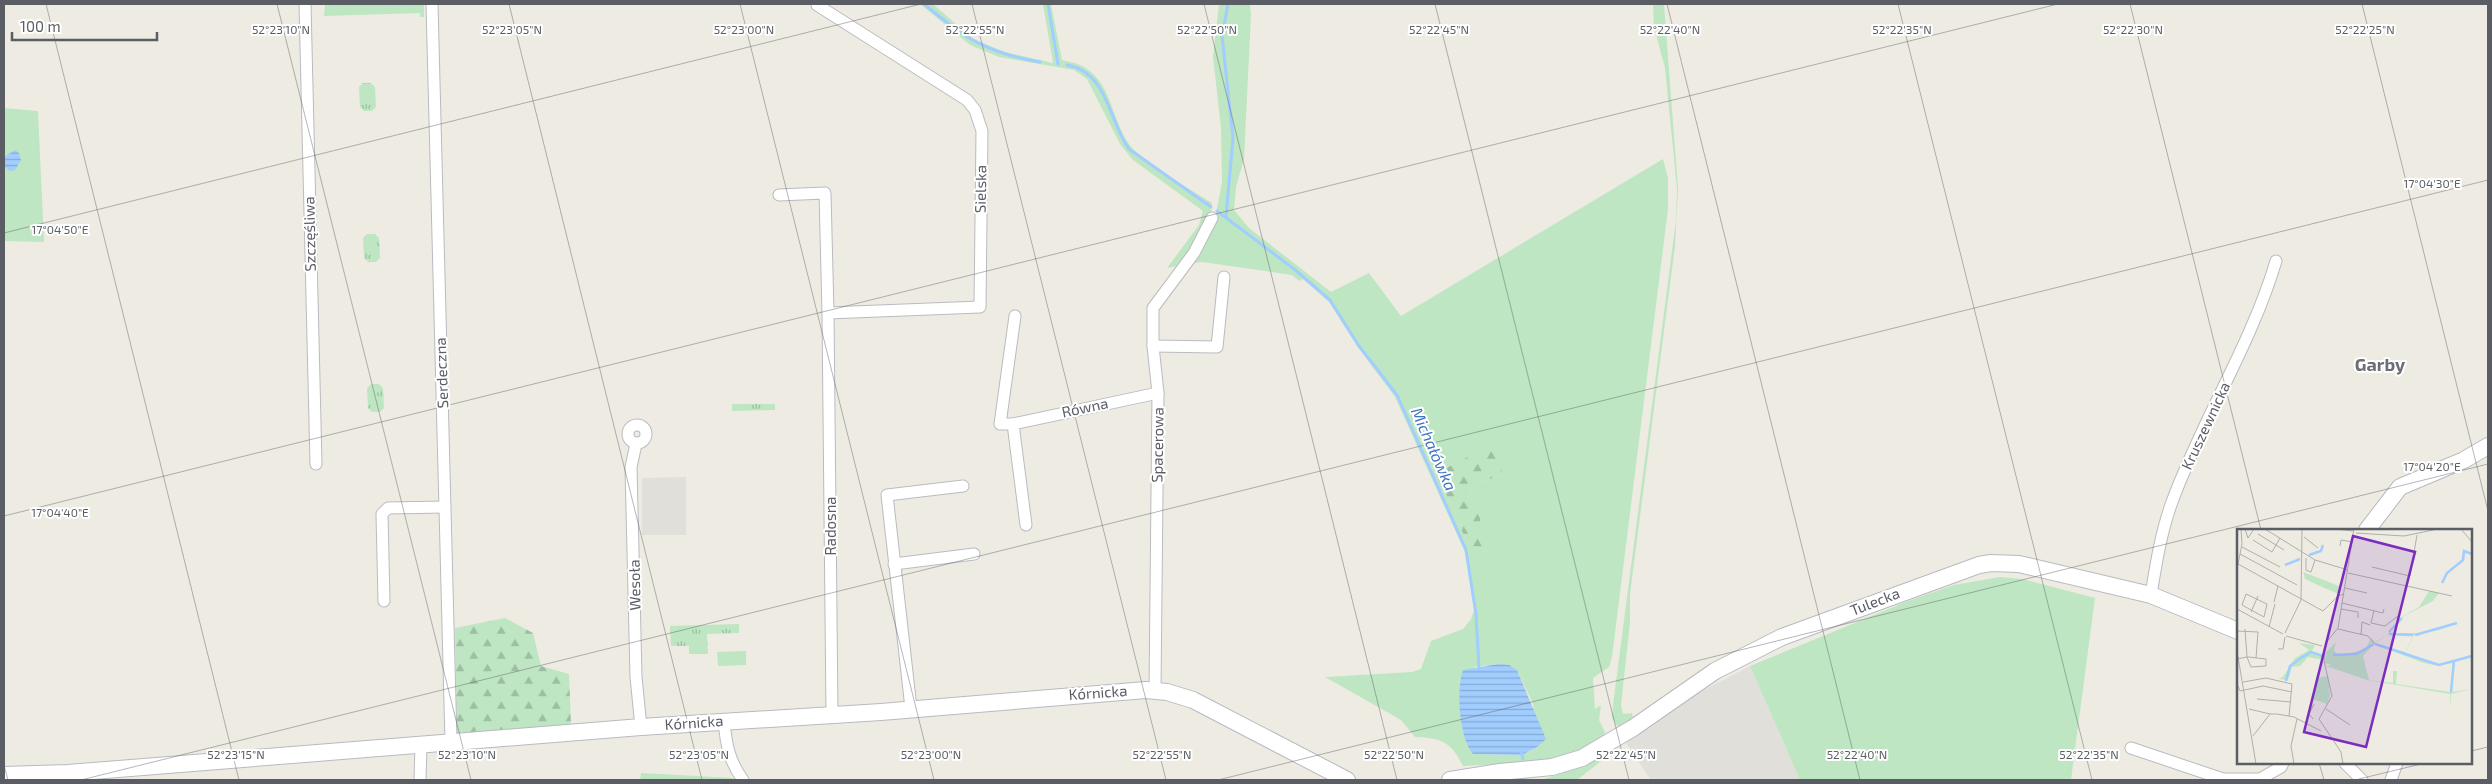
<svg xmlns="http://www.w3.org/2000/svg" width="2492" height="784" viewBox="0 0 2492 784" font-family="'Exo 2',sans-serif">
<style>
.industrial{fill:#e1dfda}
.green{fill:#bee6c2;fill-rule:evenodd}
.forest{fill:url(#forest-firs)}
.park{fill:url(#park-tufts)}
.water{fill:url(#water-rules)}
.lines{fill:none;stroke-linecap:round;stroke-linejoin:round}
.stream{stroke:#a1cdff;stroke-width:3}
.street-casing{stroke:#babbc1;stroke-width:13}
.secondary-casing{stroke:#b8bac1;stroke-width:18}
.street{stroke:#fff;stroke-width:11}
.secondary{stroke:#fff;stroke-width:16}
.ticks{fill:none;stroke:#5a5d63;stroke-width:1;stroke-opacity:0.45}
.labels{text-anchor:middle;stroke-width:4;stroke-linejoin:round;paint-order:stroke}
.street-label{font-size:15px;fill:#5a5d63;stroke:#fff}
.water-label{font-size:16px;font-style:italic;fill:#4175c4;stroke:#fff}
.quarter-label{font-size:18px;font-weight:bold;fill:#6b6f75;stroke:#fff}
.inset-river{fill:none;stroke:#a1cdff;stroke-width:2.5}
.inset-road{fill:none;stroke:#afafab;stroke-width:1}
.view{fill:#7b2cbf;fill-opacity:0.15;stroke:#7b2cbf;stroke-width:2.5}
.inset-edge{fill:none;stroke:#5a5d63;stroke-width:2.5}
.ticks-label{font-size:12px;text-anchor:middle;fill:#5a5d63;stroke:#fff;stroke-width:4;stroke-linejoin:round;paint-order:stroke}
</style>
<defs>
<pattern id="forest-firs" width="22" height="20" patternUnits="userSpaceOnUse" patternTransform="scale(1.25)"><rect width="22" height="20" fill="#bee6c2"/><path d="M5 1l3.5 6h-7zM16 11l3.5 6h-7z" fill="#9dbea1"/></pattern>
<pattern id="park-tufts" width="24" height="20" patternUnits="userSpaceOnUse" patternTransform="scale(1.25)"><rect width="24" height="20" fill="#bee6c2"/><path d="M3 7l-1-3M5 7V3M7 7l1-3M15 17l-1-3M17 17v-4M19 17l1-3" fill="none" stroke="#9dbea1"/></pattern>
<pattern id="water-rules" width="6" height="5" patternUnits="userSpaceOnUse" patternTransform="scale(1.25)"><rect width="6" height="5" fill="#a1cdff"/><path d="M0 2.5h6" fill="none" stroke="#86aad2"/></pattern>
</defs>
<rect width="100%" height="100%" fill="#eeece2"/>
<g class="industrial">
<polygon points="686,477 686,535 642,535 642,478"/>
<polygon points="1750,666 1800,780 1651,780 1626,743 1696,694"/>
</g>
<g class="green">
<polygon points="325,4 424,4 424,17 420,17 420,13 324,16"/>
<path d="M920 4H933L973 39 1005 52 1053 63 1043 4H1051L1062 60C1069 62 1078 63 1084 67 1115 85 1111 127 1135 151 1153 168 1190 189 1212 203 1212 225 1194 247 1183 265L1167 268 1199 225 1203 211 1133 160 1120 144 1087 79 1074 70 999 57 970 45Z"/>
<path d="M1219 4H1250L1251 15 1244 159 1236 187 1234 210 1249 228 1331 292 1369 273 1401 316 1663 159 1668 178V209L1612 657 1609 667 1593 678 1595 709 1601 705 1599 720 1605 732 1603 737 1575 754 1534 762 1463 766C1451 742 1442 738 1415 737L1401 720 1325 677 1412 672 1421 669 1431 641 1463 629 1471 619 1474 610 1465 552 1395 397 1357 346 1329 302 1303 279 1299 281 1292 275 1202 262 1188 264 1215 219 1222 182 1221 128 1213 57ZM1435 474H1503L1475 485 1468 497 1484 548 1470 552 1455 511ZM1498 664 1517 670 1533 704 1537 747 1522 755 1473 754 1474 667Z"/>
<polygon points="1653,4 1664,4 1678,188 1675,246 1630,594 1630,623 1621,705 1623,714 1632,713 1633,718 1618,727 1612,718 1613,705 1676,220 1677,189 1665,68 1654,27"/>
<polygon points="4,108 38,111 44,242 4,241"/>
<polygon points="2000,577 2022,579 2095,598 2071,780 1800,780 1750,666 1908,601 1954,585"/>
<polygon points="746,651 746,665 718,666 717,652"/>
<path d="M1612 749 1614 751 1577 780H1540C1570 771 1585 767 1612 749Z"/>
<polygon points="641,773 733,778 732,780 640,780"/>
</g>
<g class="forest">
<polygon points="1493,444 1503,474 1475,485 1468,497 1478,505 1484,548 1470,553 1455,511 1435,474"/>
<polygon points="505,618 533,633 541,666 569,674 571,725 457,736 455,628"/>
</g>
<g class="park">
<polygon points="363,83 371,83 375,87 376,107 372,111 364,111 360,107 359,87"/>
<polygon points="367,234 375,234 379,238 380,258 376,262 368,262 364,258 363,238"/>
<polygon points="371,384 379,384 383,388 384,408 380,412 372,412 368,408 367,388"/>
<polygon points="732,404 775,404 775,410 732,411"/>
<polygon points="739,624 739,633 707,634 708,654 689,654 689,646 671,646 670,626"/>
</g>
<g class="water">
<polygon points="15,150 19,153 21,160 15,170 10,171 5,167 4,157"/>
<path d="M1498 664 1509 665 1517 670 1546 739 1537 747 1522 755 1473 754C1459 738 1456 690 1463 670Z"/>
</g>
<g class="lines">
<g class="stream">
<path d="M924 4C965 38 986 53 1040 62"/>
<polyline points="1048,4 1058,64"/>
<path d="M1067 65C1108 72 1108 120 1129 149L1211 207"/>
<polyline points="1217,211 1294,269 1330,300 1359,346 1397,395 1466,550 1476,614 1479,668"/>
<polyline points="1226,217 1233,138 1222,36 1228,4"/>
<polyline points="1521,752 1523,759"/>
<polyline points="1525,778 1525,780"/>
</g>
<g class="street-casing">
<g id="street">
<polyline points="305,4 316,464"/>
<polyline points="432,4 451,742"/>
<polyline points="817,5 967,100 975,110 982,131 980,307 828,313"/>
<polyline points="779,195 825,193 828,313 832,714"/>
<polyline points="1015,316 1000,424 1013,424 1158,393"/>
<polyline points="1153,346 1217,347 1224,277"/>
<polyline points="1013,424 1026,525"/>
<circle cx="637" cy="434" r="9"/>
<polyline points="636,444 631,467 636,677 641,727"/>
<polyline points="894,564 974,554"/>
<path d="M2151 595C2156 564 2161 532 2172 502 2202 420 2251 345 2276 261"/>
<polyline points="384,601 382,514 388,508 445,507"/>
<polyline points="1155,691 1158,393 1153,346 1153,308 1194,253 1212,218"/>
<polyline points="911,708 887,495 963,486"/>
<path d="M724 721C726 744 729 761 743 780"/>
<polyline points="2131,748 2223,779 2260,779 2281,767 2283,763"/>
<polyline points="2345,763 2362,780"/>
<polyline points="420,780 421,745"/>
<polyline points="2391,780 2397,763"/>
</g>
</g>
<g class="secondary-casing">
<g id="secondary">
<polyline points="2367,530 2400,487 2464,460 2488,446"/>
<polyline points="4,775 68,773 641,727 881,712 1146,690 1167,692 1193,700 1347,780"/>
<polyline points="1450,780 1500,772 1552,767 1582,758 1633,728 1715,671 1782,637 1979,565 1991,563 2019,564 2151,595 2238,631"/>
</g>
</g>
<use href="#street" class="street"/>
<use href="#secondary" class="secondary"/>
</g>
<path class="ticks" d="M46 4 239 780M277 4 471 780M509 4 702 780M740 4 934 780M972 4 1166 780M1204 4 1397 780M1435 4 1629 780M1667 4 1860 780M1898 4 2092 780M2130 4 2261 530M2362 4 2488 511M4 233 921 4M4 516 2058 4M2471 751 2488 747M2319 763 2324 780M4 765 8 780M81 780 2488 180M1218 780 2488 464M2355 780 2425 763"/>
<g class="labels">
<g class="street-label">
<text transform="translate(981 189) rotate(-89)" y="5">Sielska</text>
<text transform="translate(310 234) rotate(-91)" y="5">Szczęśliwa</text>
<text transform="translate(442 373) rotate(-92)" y="5">Serdeczna</text>
<text transform="translate(1085 408) rotate(-12)" y="5">Równa</text>
<text transform="translate(2206 426) rotate(-65)" y="5">Kruszewnicka</text>
<text transform="translate(1158 445) rotate(-89)" y="5">Spacerowa</text>
<text transform="translate(831 526) rotate(-90)" y="5">Radosna</text>
<text transform="translate(635 585) rotate(-91)" y="5">Wesoła</text>
<text transform="translate(1875 602) rotate(-21)" y="5">Tulecka</text>
<text transform="translate(1098 693) rotate(-4)" y="5">Kórnicka</text>
<text transform="translate(694 723) rotate(-4)" y="5">Kórnicka</text>
</g>
<g class="water-label">
<text transform="translate(1434 449) rotate(66)" y="6">Michałówka</text>
</g>
<g class="quarter-label">
<text x="2380" y="371">Garby</text>
</g>
</g>
<g transform="translate(2237 529)">
<rect width="235" height="235" fill="#eeece2"/>
<path d="M87 51 104 58 102 65 85 58ZM192 62 202 64 196 72 167 87 152 104H188L220 93 202 101 177 106 168 124 202 135 235 126 217 132 215 163 235 160 214 165 213 180V165L130 151 89 137 94 136 88 134 89 123 99 113 97 121 101 126 128 121 134 109 138 113 150 106 166 87 182 78ZM152 105 176 107 168 123 138 114ZM137 115 187 134 202 137 216 132 213 163 159 155 160 142H156V154L132 151 126 127ZM62 114 78 116 75 122 86 127V131L71 128 63 137 55 138 51 151 42 150 46 148 58 129 72 121ZM80 145 81 149 91 147 93 167 90 175 75 170Z" fill="#bee6c2" fill-rule="evenodd"/>
<path d="M66 43 87 51 85 58 68 50Z" fill="#bee6c2"/>
<path class="inset-river" d="M72 26 84 22 86 16M48 36 63 30M205 54 210 44 226 31 227 22 235 25M152 103 165 89M152 105 176 106M178 106 220 94M138 115 202 136 235 127M96 126 119 125 137 115M49 152 53 137 64 129 74 123 86 127M214 163 217 132"/>
<path class="inset-road" d="M8 0 11 9 17 0M28 0 78 31 111 41M99 0 116 2M224 0 235 13M119 4 167 7 201 0M21 5 47 21M67 8 81 19M16 11 35 23 43 9M103 17 104 11 116 13M5 18 43 38M3 25 60 56M69 29V41L74 43 78 31M1 35 86 82 101 67 107 65M1 35 5 15 4 0M135 38 173 47 180 6M111 44 215 67M108 59 130 64M9 65 30 75 27 88 5 76ZM37 73 41 57M105 74 146 84 147 80M0 80 46 105M104 80 121 83V89M137 82 134 94 148 97 161 87M14 83 21 67M32 98 38 75M101 100 131 107 137 114M0 102 21 103 19 129M48 104 64 71 65 0M124 106 125 93 133 96M49 107 85 117M88 115 101 99 117 0M88 118 87 132 95 167 82 190 104 223 106 235M41 120H46L48 108M0 122 19 235M0 130 10 128H12L29 130V137L14 138 10 128 8 100M6 153 29 149 55 155 52 187M1 157 3 162 26 157 55 163M20 170 54 173M12 180 33 185M89 180 113 196M76 190 72 185 77 175M16 207 33 185H40L57 188 84 202M57 235 54 217 60 190"/>
<path class="view" d="M116 7 178 23 129 218 67 203Z"/>
<rect width="235" height="235" class="inset-edge"/>
</g>
<g class="ticks-label">
<text x="1207" y="34">52°22'50"N</text>
<text x="2133" y="34">52°22'30"N</text>
<text x="2365" y="34">52°22'25"N</text>
<text x="281" y="34">52°23'10"N</text>
<text x="512" y="34">52°23'05"N</text>
<text x="744" y="34">52°23'00"N</text>
<text x="975" y="34">52°22'55"N</text>
<text x="1439" y="34">52°22'45"N</text>
<text x="1670" y="34">52°22'40"N</text>
<text x="1902" y="34">52°22'35"N</text>
<text x="2432" y="188">17°04'30"E</text>
<text x="60" y="234">17°04'50"E</text>
<text x="2432" y="471">17°04'20"E</text>
<text x="60" y="517">17°04'40"E</text>
<text x="236" y="759">52°23'15"N</text>
<text x="467" y="759">52°23'10"N</text>
<text x="699" y="759">52°23'05"N</text>
<text x="931" y="759">52°23'00"N</text>
<text x="1162" y="759">52°22'55"N</text>
<text x="1394" y="759">52°22'50"N</text>
<text x="1626" y="759">52°22'45"N</text>
<text x="1857" y="759">52°22'40"N</text>
<text x="2089" y="759">52°22'35"N</text>
</g>
<rect width="2492" height="784" fill="none" stroke="#5a5d63" stroke-width="10"/>
<path d="M12 32v8h145v-8" fill="none" stroke="#5a5d63" stroke-width="2.5"/>
<text x="20" y="32" font-size="15" fill="#5a5d63" stroke="#ffffff" stroke-width="4" paint-order="stroke">100 m</text>
</svg>
